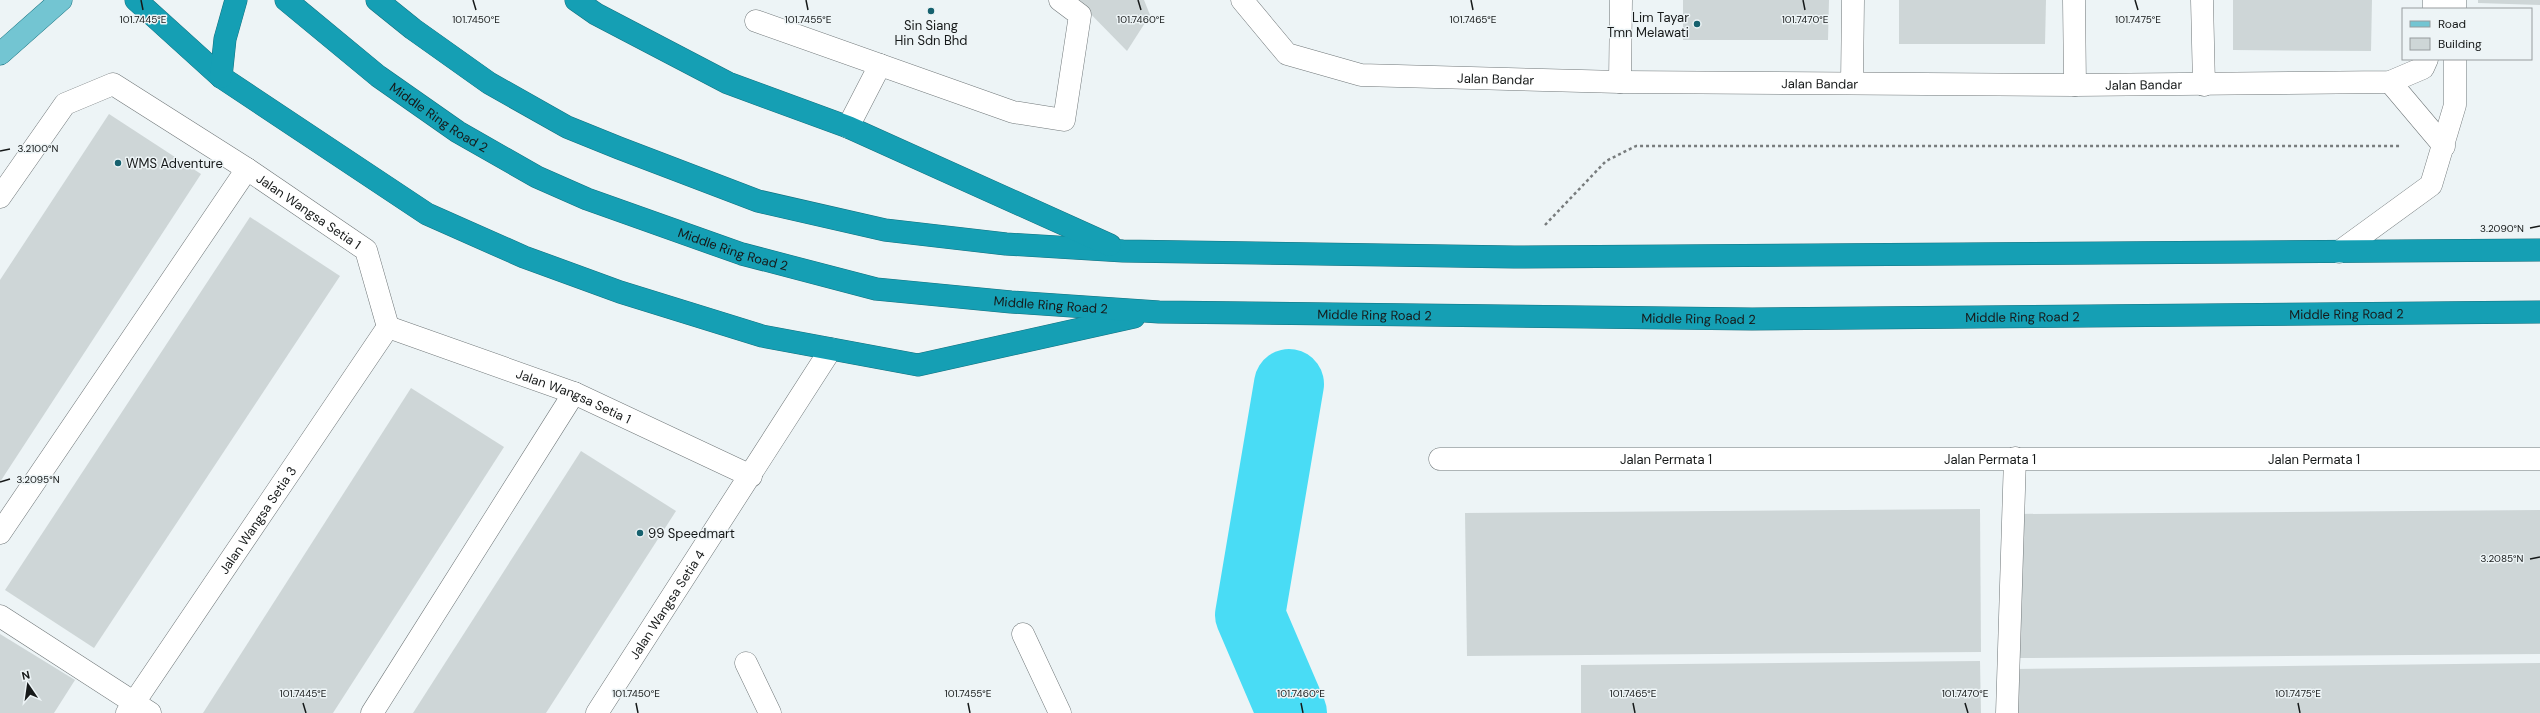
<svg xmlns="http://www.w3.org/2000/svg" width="2540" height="713" viewBox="0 0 2540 713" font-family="'DM Sans',sans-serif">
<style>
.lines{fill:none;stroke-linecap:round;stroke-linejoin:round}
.river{stroke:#49dcf5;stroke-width:70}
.building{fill:#ced6d7}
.minor-casing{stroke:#707779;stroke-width:23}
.major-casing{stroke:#15707e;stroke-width:23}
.highway-casing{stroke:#15707e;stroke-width:23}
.path{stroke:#787c7d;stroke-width:2.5;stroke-dasharray:3 3;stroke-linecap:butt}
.minor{stroke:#fff;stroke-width:22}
.major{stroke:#73c5d2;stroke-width:22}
.highway{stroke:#159fb4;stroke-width:22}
.ticks{fill:none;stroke:#161919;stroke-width:1.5}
.poi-dot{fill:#16616e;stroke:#edf4f6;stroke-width:1.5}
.labels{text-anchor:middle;stroke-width:3;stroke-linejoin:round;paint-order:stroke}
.poi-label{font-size:13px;fill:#161919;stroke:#edf4f6;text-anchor:start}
.street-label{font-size:13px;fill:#161919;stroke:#edf4f6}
.ticks-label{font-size:10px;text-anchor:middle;fill:#161919;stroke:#edf4f6;stroke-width:3;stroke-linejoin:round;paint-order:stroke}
</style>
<rect width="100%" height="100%" fill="#edf4f6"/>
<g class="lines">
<polyline class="river" points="1289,384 1250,615 1292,713"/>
</g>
<g class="building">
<polygon points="1077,0 1144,0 1150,15 1127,51"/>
<polygon points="1683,0 1829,0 1828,40 1683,40"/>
<polygon points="1899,0 2046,0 2045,44 1899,44"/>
<polygon points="2233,0 2372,0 2371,51 2233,50"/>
<polygon points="2478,0 2540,0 2540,5 2478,3"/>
<polygon points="109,114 201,174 0,482 0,280"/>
<polygon points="250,217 340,276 94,648 5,590"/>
<polygon points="411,388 504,447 333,713 203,713"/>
<polygon points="581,451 676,511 546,713 413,713"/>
<polygon points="1980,509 1981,652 1467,656 1465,513"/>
<polygon points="2540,510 2540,654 2018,658 2017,514"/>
<polygon points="0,634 75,680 54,713 0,713"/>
<polygon points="1980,661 1981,713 1581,713 1581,665"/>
<polygon points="2540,663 2540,713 2015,713 2015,669"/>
</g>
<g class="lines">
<g class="minor-casing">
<g id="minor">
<path id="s1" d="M1242 0 1287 54 1361 75 1620 82 2075 85 2390 82 2423 68 2427 59"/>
<polyline points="2074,0 2075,85"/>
<polyline points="2202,0 2204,85"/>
<polyline points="2455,0 2455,9"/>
<polyline points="2434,9 2434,0"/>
<polyline points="756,21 1013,112 1064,120 1080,15 1060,0"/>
<polyline points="1620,82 1621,0"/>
<polyline points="2390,82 2444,146"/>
<polyline points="1852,83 1853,0"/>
<polyline points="848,127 880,65"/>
<path id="s2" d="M0 197 65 104 113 84 247 169 366 250 388 327"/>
<polyline points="2339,252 2431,185 2455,105 2455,59"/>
<path id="s3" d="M388 327 574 393 751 476"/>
<path id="s4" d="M1440 459H2540"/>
<polyline points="0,533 247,169"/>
<polyline points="0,616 150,713"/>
<polyline points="1023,634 1060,713"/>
<polyline points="746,663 770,713"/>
<path id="s5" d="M127 713 388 327"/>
<polyline points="372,713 574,393"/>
<path id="s6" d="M597 713 831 349"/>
<polyline points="2007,713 2015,458"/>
</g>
</g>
<g class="major-casing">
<polyline id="major" points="0,54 61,0"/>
</g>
<g class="highway-casing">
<g id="highway">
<polyline points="136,0 221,77 427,214 524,257 620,292 762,336 918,365 1134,317"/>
<path id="s7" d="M286 0 378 76 458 132 537 177 587 199 742 254 876 289 1011 302 1159 312 1752 319 2540 312"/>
<polyline points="377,0 413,29 489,83 567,127 619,148 758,201 885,230 1006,244 1123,251 1514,257 2540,250"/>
<polyline points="576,0 596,14 728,83 848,127 1110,245"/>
<polyline points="221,77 225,39 236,0"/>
</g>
</g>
<polyline class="path" points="1545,225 1606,161 1636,146 2401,146"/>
<use href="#minor" class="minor"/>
<use href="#major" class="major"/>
<use href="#highway" class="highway"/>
</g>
<path class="ticks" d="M141 0 143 10M473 0 476 10M806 0 808 10M1138 0 1141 10M1471 0 1473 10M1803 0 1805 10M2135 0 2138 10M0 151 10 149M2530 228 2540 226M0 482 10 479M2530 559 2540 557M303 703 306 713M636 703 638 713M968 703 970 713M1301 703 1303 713M1633 703 1635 713M1965 703 1968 713M2298 703 2300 713"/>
<g class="poi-dot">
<circle cx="931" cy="11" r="4"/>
<circle cx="1697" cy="24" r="4"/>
<circle cx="118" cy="163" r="4"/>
<circle cx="640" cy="533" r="4"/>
</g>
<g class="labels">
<g class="poi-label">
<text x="1689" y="22" text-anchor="end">Lim Tayar<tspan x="1689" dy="15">Tmn Melawati</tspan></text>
<text x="931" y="30" text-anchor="middle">Sin Siang<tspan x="931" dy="15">Hin Sdn Bhd</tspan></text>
<text x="126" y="168">WMS Adventure</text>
<text x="648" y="538">99 Speedmart</text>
</g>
<g class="street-label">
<text dy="5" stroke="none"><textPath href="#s1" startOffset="282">Jalan Bandar</textPath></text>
<text dy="5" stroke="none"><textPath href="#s1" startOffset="606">Jalan Bandar</textPath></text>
<text dy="5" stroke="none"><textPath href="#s1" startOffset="930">Jalan Bandar</textPath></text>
<text dy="5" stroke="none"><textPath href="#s7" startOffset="193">Middle Ring Road 2</textPath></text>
<text dy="5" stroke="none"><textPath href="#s2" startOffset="399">Jalan Wangsa Setia 1</textPath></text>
<text dy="5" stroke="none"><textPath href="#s7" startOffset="517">Middle Ring Road 2</textPath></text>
<text dy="5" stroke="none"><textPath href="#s7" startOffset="841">Middle Ring Road 2</textPath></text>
<text dy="5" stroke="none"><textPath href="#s7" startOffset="2137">Middle Ring Road 2</textPath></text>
<text dy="5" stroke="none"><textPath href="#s7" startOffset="1165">Middle Ring Road 2</textPath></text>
<text dy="5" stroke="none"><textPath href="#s7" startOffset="1813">Middle Ring Road 2</textPath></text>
<text dy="5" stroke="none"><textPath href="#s7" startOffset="1489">Middle Ring Road 2</textPath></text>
<text dy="5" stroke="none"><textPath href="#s3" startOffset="198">Jalan Wangsa Setia 1</textPath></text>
<text dy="5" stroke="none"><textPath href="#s4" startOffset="226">Jalan Permata 1</textPath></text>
<text dy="5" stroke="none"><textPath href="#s4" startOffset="550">Jalan Permata 1</textPath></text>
<text dy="5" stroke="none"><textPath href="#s4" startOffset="874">Jalan Permata 1</textPath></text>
<text dy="5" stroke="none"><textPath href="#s5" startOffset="233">Jalan Wangsa Setia 3</textPath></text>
<text dy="5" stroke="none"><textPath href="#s6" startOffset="129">Jalan Wangsa Setia 4</textPath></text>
</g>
</g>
<g class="ticks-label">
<text x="143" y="23">101.7445°E</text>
<text x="476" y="23">101.7450°E</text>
<text x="808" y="23">101.7455°E</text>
<text x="1141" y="23">101.7460°E</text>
<text x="1473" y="23">101.7465°E</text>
<text x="1805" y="23">101.7470°E</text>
<text x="2138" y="23">101.7475°E</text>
<text x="38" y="152">3.2100°N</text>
<text x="2502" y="232">3.2090°N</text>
<text x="38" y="483">3.2095°N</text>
<text x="2502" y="562">3.2085°N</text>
<text x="303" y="697">101.7445°E</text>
<text x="636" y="697">101.7450°E</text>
<text x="968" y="697">101.7455°E</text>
<text x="1301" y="697">101.7460°E</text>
<text x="1633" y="697">101.7465°E</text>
<text x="1965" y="697">101.7470°E</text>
<text x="2298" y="697">101.7475°E</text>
</g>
<rect x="2402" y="8" width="130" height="52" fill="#edf4f6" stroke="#979c9e"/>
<rect x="2410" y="21" width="20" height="6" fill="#73c5d2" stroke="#979c9e"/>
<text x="2438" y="28" font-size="12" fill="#161919">Road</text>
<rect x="2410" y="38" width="20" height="12" fill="#ced6d7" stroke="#979c9e"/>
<text x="2438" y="48" font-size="12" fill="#161919">Building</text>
<g transform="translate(28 685) rotate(347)" stroke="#edf4f6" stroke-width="3" paint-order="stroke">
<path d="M0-3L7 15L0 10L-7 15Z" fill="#161919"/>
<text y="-6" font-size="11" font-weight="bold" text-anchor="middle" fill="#161919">N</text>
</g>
</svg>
